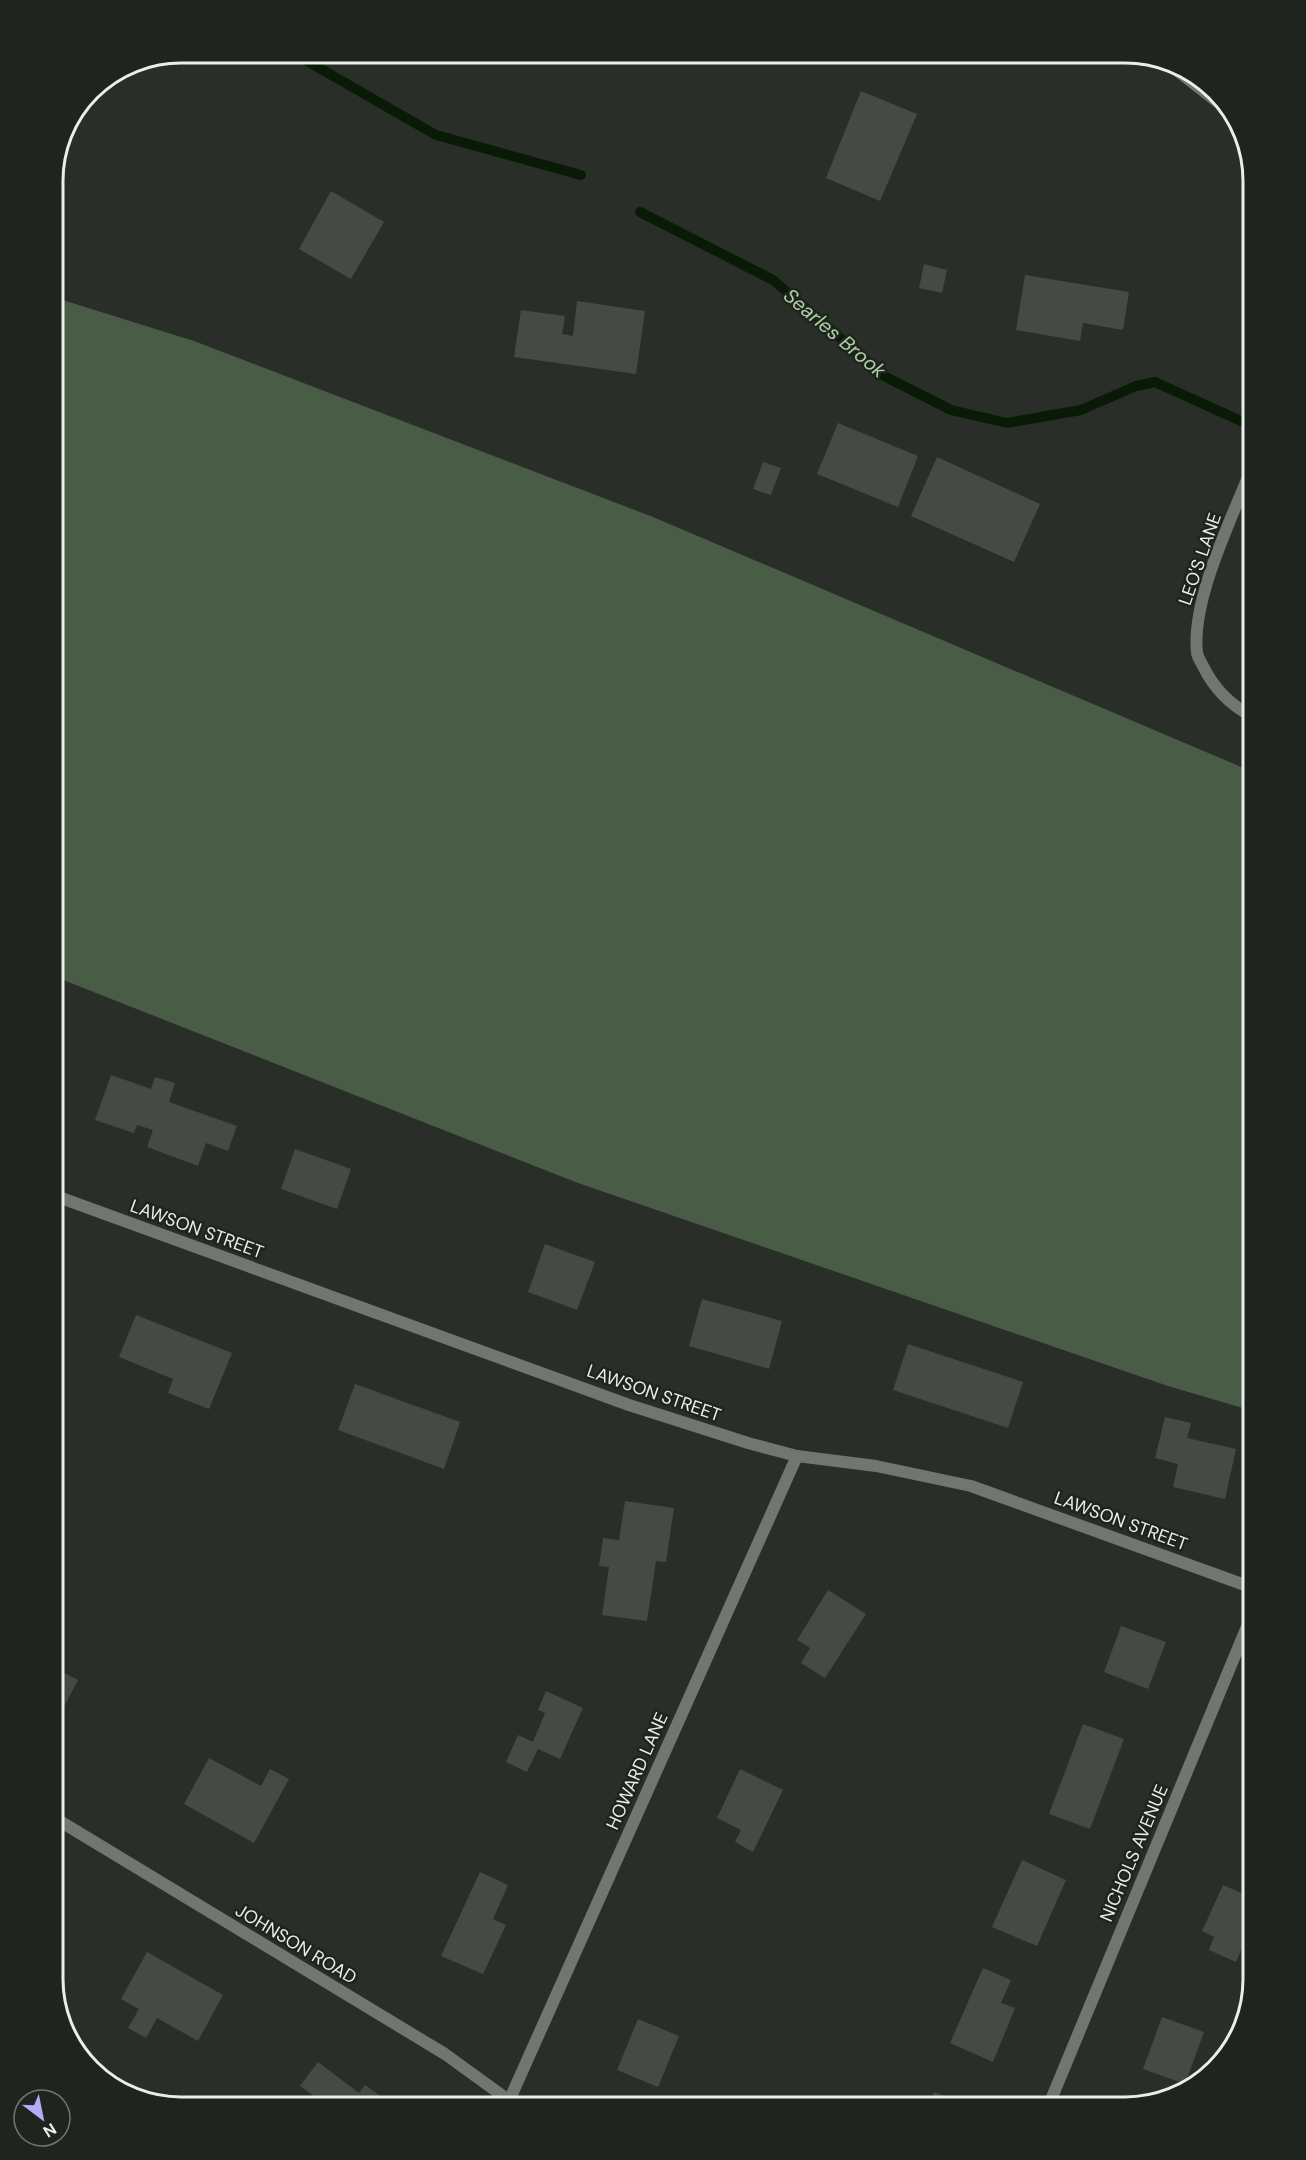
<svg xmlns="http://www.w3.org/2000/svg" width="1306" height="2160" viewBox="0 0 1306 2160" font-family="'DM Sans',sans-serif">
<style>
.green{fill:#495d46}
.lines{fill:none;stroke-linecap:round;stroke-linejoin:round}
.stream{stroke:#091b07;stroke-width:10}
.building{fill:#454a44}
.minor{stroke:#727572;stroke-width:12}
.labels{text-anchor:middle;stroke-width:5;stroke-linejoin:round;paint-order:stroke}
.street-label{font-size:18px;fill:#ebefeb;stroke:#20241f}
.water-label{font-size:20px;font-style:italic;fill:#acd2a4;stroke:#20241f}
.rim{fill:none;stroke:#ebefeb;stroke-width:3}
</style>
<rect width="100%" height="100%" fill="#292e28"/>
<polygon class="green" points="53,297 194,341 653,517 1253,772 1253,1411 1168,1386 578,1183 53,976"/>
<g class="lines">
<g class="stream">
<polyline points="293,53 436,135 581,175"/>
<polyline points="640,212 773,280 884,376 951,410 1007,423 1081,410 1136,386 1155,382 1241,421"/>
</g>
</g>
<g class="building">
<polygon points="861,91 917,114 880,201 826,178"/>
<polygon points="331,191 384,222 351,279 299,249"/>
<polygon points="924,264 947,270 942,293 919,288"/>
<polygon points="1025,275 1129,292 1123,330 1083,323 1080,341 1016,330"/>
<polygon points="577,301 645,311 636,374 514,357 521,310 565,316 562,334 573,336"/>
<polygon points="838,423 918,456 898,507 817,474"/>
<polygon points="937,457 1040,504 1014,562 911,516"/>
<polygon points="763,462 781,468 771,495 753,489"/>
<polygon points="111,1075 151,1089 155,1077 175,1083 169,1102 237,1126 228,1151 206,1143 198,1166 147,1147 153,1130 137,1125 134,1133 95,1120"/>
<polygon points="295,1149 351,1169 337,1209 281,1189"/>
<polygon points="545,1244 595,1262 577,1310 528,1292"/>
<polygon points="53,1289 62,1293 53,1317"/>
<polygon points="702,1299 782,1321 769,1369 689,1346"/>
<polygon points="136,1315 232,1353 209,1409 168,1393 173,1379 119,1357"/>
<polygon points="908,1344 1023,1382 1008,1428 893,1390"/>
<polygon points="355,1384 460,1422 444,1469 338,1430"/>
<polygon points="1165,1417 1191,1423 1187,1438 1236,1449 1225,1499 1173,1487 1178,1464 1155,1458"/>
<polygon points="625,1501 674,1508 666,1562 656,1561 647,1621 602,1615 609,1567 599,1566 603,1538 619,1540"/>
<polygon points="828,1590 866,1614 825,1678 801,1663 810,1648 797,1640"/>
<polygon points="1121,1626 1166,1642 1148,1689 1104,1672"/>
<polygon points="53,1667 78,1680 57,1720 53,1718"/>
<polygon points="546,1691 583,1708 560,1759 538,1749 527,1772 506,1762 518,1735 533,1742 545,1713 538,1710"/>
<polygon points="1083,1724 1124,1739 1090,1829 1049,1814"/>
<polygon points="209,1758 261,1786 270,1769 289,1779 254,1843 184,1804"/>
<polygon points="740,1769 783,1790 753,1852 735,1842 741,1830 717,1818"/>
<polygon points="1022,1860 1066,1880 1037,1946 992,1927"/>
<polygon points="480,1872 508,1885 493,1919 506,1925 483,1974 441,1956"/>
<polygon points="1223,1885 1253,1898 1253,1922 1236,1962 1209,1950 1214,1937 1202,1931"/>
<polygon points="147,1952 223,1995 198,2041 157,2018 146,2038 128,2028 139,2009 121,1999"/>
<polygon points="983,1968 1011,1980 1001,2003 1015,2008 993,2062 950,2043"/>
<polygon points="1162,2017 1204,2032 1185,2084 1143,2069"/>
<polygon points="638,2019 679,2036 658,2087 617,2070"/>
<polygon points="318,2062 359,2093 365,2085 396,2107 329,2107 300,2086"/>
<polygon points="934,2092 972,2107 928,2107"/>
</g>
<g class="lines">
<g class="minor">
<polyline points="1170,65 1228,110"/>
<path d="M1253 717C1230 705 1214 689 1203 666 1201 662 1198 658 1197 653 1191 599 1233 516 1253 465"/>
<polyline points="53,1195 629,1405 748,1443 797,1456 876,1466 971,1486 1253,1588"/>
<polyline points="53,1817 445,2054 518,2107"/>
<polyline points="509,2101 797,1456"/>
<polyline points="1048,2107 1253,1612"/>
</g>
</g>
<g class="labels">
<g class="street-label">
<text transform="translate(1200 559) rotate(-71)" y="6">LEO'S LANE</text>
<text transform="translate(197 1229) rotate(20)" y="6">LAWSON STREET</text>
<text transform="translate(654 1393) rotate(19)" y="6">LAWSON STREET</text>
<text transform="translate(1121 1521) rotate(20)" y="6">LAWSON STREET</text>
<text transform="translate(637 1771) rotate(-66)" y="6">HOWARD LANE</text>
<text transform="translate(1134 1853) rotate(-67)" y="6">NICHOLS AVENUE</text>
<text transform="translate(296 1944) rotate(31)" y="6">JOHNSON ROAD</text>
</g>
<g class="water-label">
<text transform="translate(835 333) rotate(40)" y="7">Searles Brook</text>
</g>
</g>
<path d="M0 0H1306V2160H0ZM181 63H1125A118 118 0 0 1 1243 181V1979A118 118 0 0 1 1125 2097H181A118 118 0 0 1 63 1979V181A118 118 0 0 1 181 63Z" fill="#20241f" fill-rule="evenodd"/>
<path class="rim" d="M181 63H1125A118 118 0 0 1 1243 181V1979A118 118 0 0 1 1125 2097H181A118 118 0 0 1 63 1979V181A118 118 0 0 1 181 63Z"/>
<g transform="translate(42 2118) rotate(148)"><circle r="28" fill="#20241f" stroke="#717571" stroke-width="1.5"/>
<path d="M0-4.5L10 22L0 15L-10 22Z" fill="#b7abf8"/>
<text y="-9" font-size="16" font-weight="bold" text-anchor="middle" fill="#ebefeb">N</text>
</g>
</svg>
